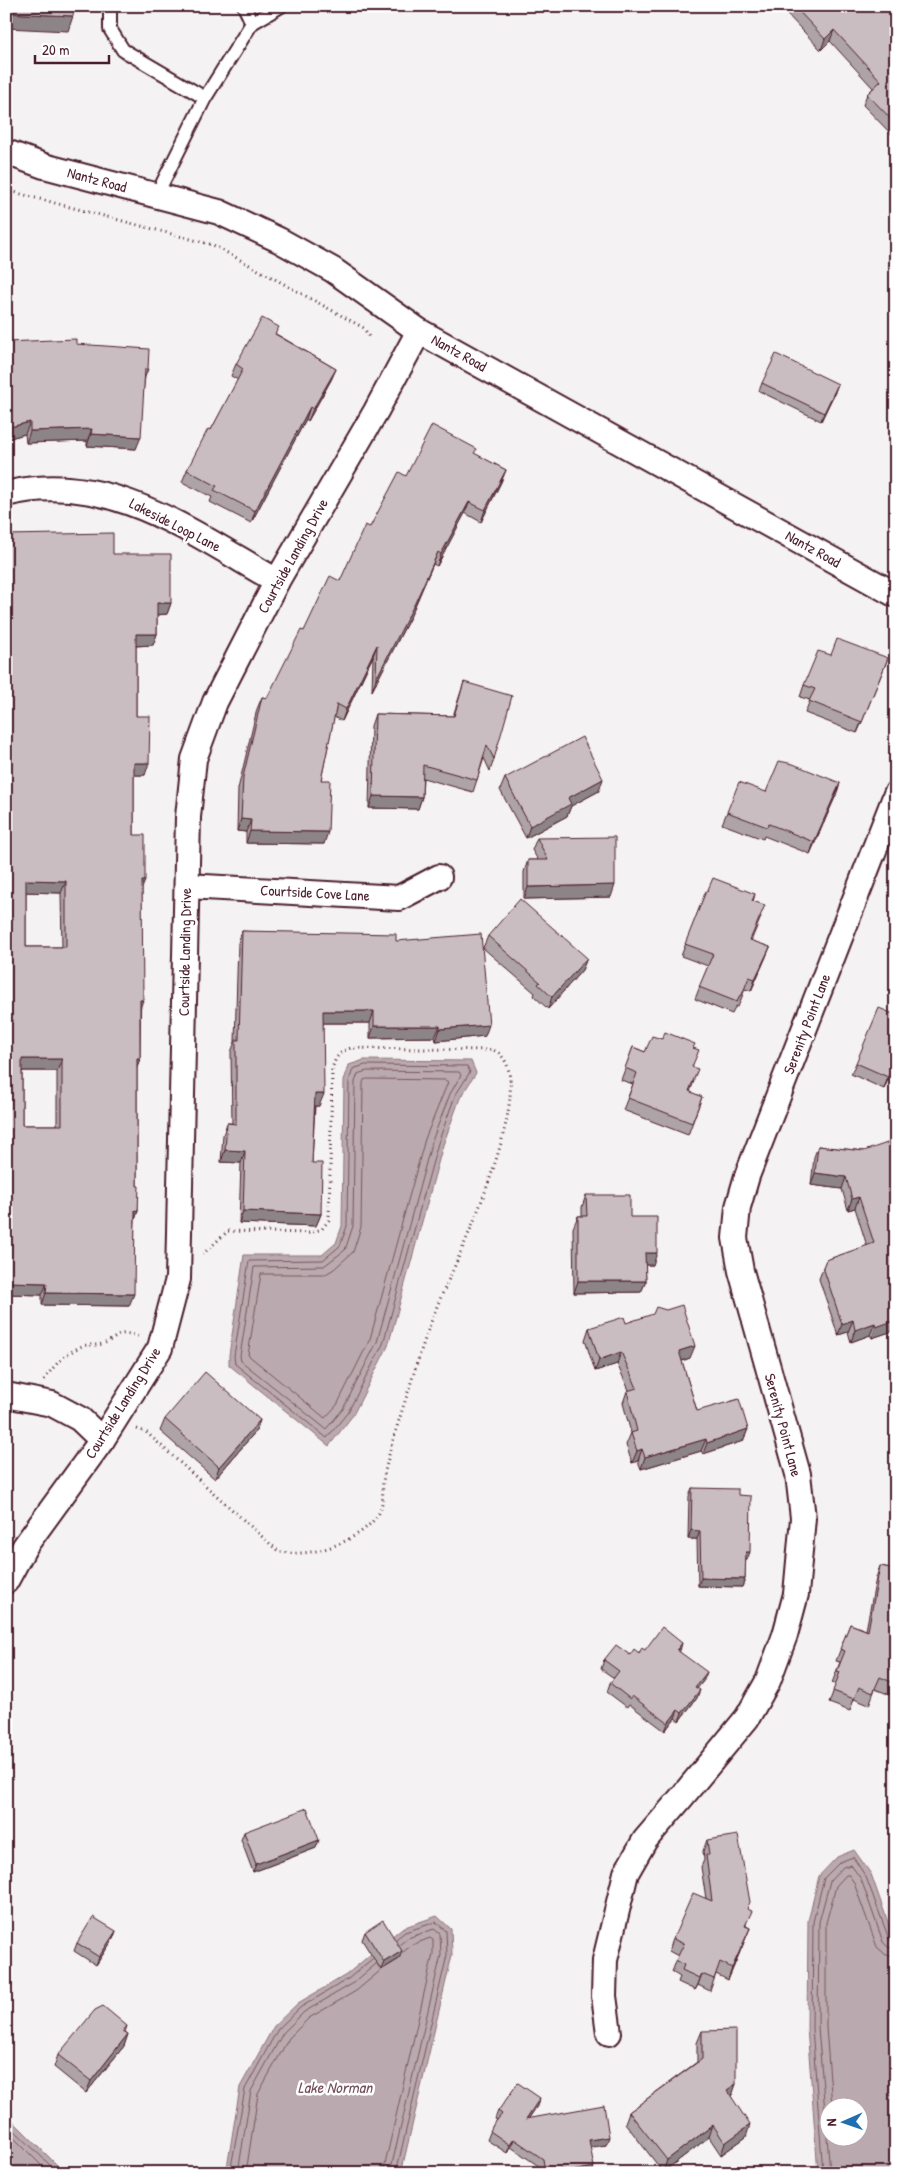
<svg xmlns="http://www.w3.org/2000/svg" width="902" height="2179" viewBox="0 0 902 2179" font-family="'Patrick Hand',sans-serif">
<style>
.water{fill:#baa9ae;stroke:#8d727a;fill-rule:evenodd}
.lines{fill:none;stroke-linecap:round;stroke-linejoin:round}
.shore{stroke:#77565f;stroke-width:1}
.service-casing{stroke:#4a1f2b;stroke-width:16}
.minor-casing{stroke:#4a1f2b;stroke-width:28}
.path{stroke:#4a1f2b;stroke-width:3;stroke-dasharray:1 4;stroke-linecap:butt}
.service{stroke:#fff;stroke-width:12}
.minor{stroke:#fff;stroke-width:24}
.wall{fill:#aea3a6;stroke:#4a1f2b;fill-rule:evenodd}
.shaded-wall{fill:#8d8487;stroke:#4a1f2b}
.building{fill:#cabdc1;stroke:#4a1f2b;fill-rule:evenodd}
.labels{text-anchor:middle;stroke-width:5;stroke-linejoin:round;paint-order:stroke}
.street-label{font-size:15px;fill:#4a1f2b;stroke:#fff}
.water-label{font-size:16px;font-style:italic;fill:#714f59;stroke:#fff}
</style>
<rect width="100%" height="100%" fill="#f4f2f2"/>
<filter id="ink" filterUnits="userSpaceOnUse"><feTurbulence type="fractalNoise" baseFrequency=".02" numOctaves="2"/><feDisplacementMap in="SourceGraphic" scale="10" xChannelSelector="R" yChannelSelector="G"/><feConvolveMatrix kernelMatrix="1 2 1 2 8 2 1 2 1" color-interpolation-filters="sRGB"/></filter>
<g filter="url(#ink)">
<g class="water">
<polygon points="364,1060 471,1061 476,1073 460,1098 443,1145 388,1346 353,1415 329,1446 229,1365 229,1355 244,1255 322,1255 336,1243 342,1226 344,1080 349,1065"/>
<path d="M854 1850 871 1874 896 1945V2173H818L807 2028 808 1921 819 1876 837 1857ZM830 2106H860V2136H830Z"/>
<polygon points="437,1916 451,1929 452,1955 401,2173 224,2173 227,2168 240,2087 274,2026 298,2003 346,1975 402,1928"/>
<polygon points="6,2116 12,2120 65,2173 6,2173"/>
</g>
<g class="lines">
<g class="shore">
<polygon points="366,1065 467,1066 470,1072 455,1096 438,1143 383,1344 348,1412 327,1438 235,1364 234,1356 249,1261 323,1260 340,1246 347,1226 349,1081 353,1069"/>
<polygon points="367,1071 459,1072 461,1075 450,1094 432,1141 377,1342 343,1409 326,1429 241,1361 240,1356 254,1267 324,1266 345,1250 353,1226 355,1082 358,1074"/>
<polygon points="368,1079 445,1080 448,1082 425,1139 370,1339 337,1405 325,1418 248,1355 261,1274 326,1274 334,1269 353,1252 361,1227 363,1083 364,1080"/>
<polyline points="396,1939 405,1932 436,1922 446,1931 447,1955 396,2173"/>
<polyline points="832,2106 826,2027 826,1923 836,1886 846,1875 849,1875 854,1883 877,1947 886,1955 896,1956"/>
<polyline points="6,2122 58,2173"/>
<polyline points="6,2130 49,2173"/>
<polyline points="230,2173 245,2089 278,2029 301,2007 348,1979 372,1959"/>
<polyline points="238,2173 251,2091 283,2033 304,2012 352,1984 376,1964"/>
<polyline points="246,2173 258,2094 289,2038 309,2018 356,1991 380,1971"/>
<polyline points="383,2173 433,1954 433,1940 430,1938 412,1945 403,1952"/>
<polyline points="390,2173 441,1955 440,1934 434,1929 408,1938 399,1945"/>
<polyline points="823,2173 812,2028 813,1922 824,1878 840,1862 853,1857 866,1877 889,1939 896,1943"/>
<polyline points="830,2173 818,2027 819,1922 830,1881 843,1867 851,1865 861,1879 883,1942 888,1947 896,1949"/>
</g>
<g class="service-casing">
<g id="service">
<polyline points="110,6 110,29 123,50 205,98"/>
<polyline points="252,23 281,6"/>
<polyline points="156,196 205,98 252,23 244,6"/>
</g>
</g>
<g class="minor-casing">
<g id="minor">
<polyline points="6,152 44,166 219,212 279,240 333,270 419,331 896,595"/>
<path d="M6 494C107 468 194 534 277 581"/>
<polyline points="187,886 399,898 439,877"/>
<polyline points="6,1395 52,1404 80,1419 102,1440"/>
<polyline points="6,1581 25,1546 102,1440 160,1348 178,1279 188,817 194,759 215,702 277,581 376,411 419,331"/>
<polyline points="609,2033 604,1996 605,1960 626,1873 645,1840 681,1798 747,1718 768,1681 785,1635 796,1594 803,1518 798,1474 741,1271 735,1238 738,1207 747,1176 896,794"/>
</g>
</g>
<g class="path">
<polyline points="6,190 213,245 364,328 370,339"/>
<path d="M44 1380C54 1365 66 1353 82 1346 88 1344 95 1346 102 1344 118 1339 118 1329 138 1336"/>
<path d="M137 1429 146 1432 278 1551C309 1560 362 1541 379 1513 385 1501 381 1489 384 1476 390 1447 400 1417 409 1389 418 1359 428 1328 440 1299 456 1262 548 1072 493 1050L351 1048C339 1052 335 1057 332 1070L329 1220 322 1229 309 1233 228 1231 203 1254"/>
</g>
<use href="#service" class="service"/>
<use href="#minor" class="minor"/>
</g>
<g class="wall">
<polygon points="789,6 896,6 896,139 863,105 867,94 873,88 830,41 821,50 786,13"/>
<polygon points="276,334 336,369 331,380 308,421 306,419 251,523 210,502 212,497 182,482 187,470 211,430 238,380 231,376 236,364"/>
<polygon points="76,344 148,369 145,377 136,449 87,446 87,441 26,443 25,434 6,439"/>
<polygon points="762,383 835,392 821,421 759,391"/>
<polygon points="475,454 506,470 501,482 481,522 465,513 437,566 433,564 411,615 372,691 373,656 342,721 334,717 321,780 324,844 246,843 246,832 237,831 238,789 257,709 262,697 267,698 304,631 340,581 370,527 406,476"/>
<path d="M6 535 113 554 171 603 167 614 157 615V634L153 645 136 646V716L145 775H134V835L142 889 140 1059 137 1067V1186L138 1211 135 1220 129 1306 42 1305V1295L6 1294ZM26 892 61 893 62 947H26ZM22 1071H57V1125H22Z"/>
<polygon points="831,655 883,670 857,733 805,713 810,700 800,697 804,685"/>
<polygon points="464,682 494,759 490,771 484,758 473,792 423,778 422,797 418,809 369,808 371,726 375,714 453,716"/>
<polygon points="505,778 599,791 571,806 567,816 526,838 500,790"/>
<polygon points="840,783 836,795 810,854 764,836 763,839 722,824 727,812 766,792"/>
<polygon points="537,838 611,897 524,899 524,872 528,860 538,860 532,850"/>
<polygon points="706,891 707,892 755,894 753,902 761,917 751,941 770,947 765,959 751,991 745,989 738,1007 736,1006 732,1014 695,999 708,966 681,956"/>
<polygon points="242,931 396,941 485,1036 436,1041 435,1037 370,1038 370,1023 323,1023 319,1106 315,1106 312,1163 321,1214 316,1226 239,1223 241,1163 221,1162 223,1135 227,1123 232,1123 231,1052 235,1042 238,943"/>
<polygon points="488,936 587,958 582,970 548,1009 534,996 535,993 483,948"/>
<polygon points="896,1015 896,1065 895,1064 884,1089 851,1074 856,1063"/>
<polygon points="662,1039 693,1048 692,1067 694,1081 690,1092 702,1097 688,1135 623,1110 633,1084 621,1080 633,1047 645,1052"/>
<polygon points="818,1146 864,1151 894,1327 893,1331 872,1338 870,1335 851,1342 848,1332 838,1335 819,1279 826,1260 867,1246 855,1208 848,1210 842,1189 811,1185 814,1157"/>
<polygon points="586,1195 630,1217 653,1265 645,1265 646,1281 641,1292 574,1293 573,1228 578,1216 582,1216 582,1207"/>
<polygon points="626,1323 690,1358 682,1361 697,1411 748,1429 743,1441 703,1454 701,1451 641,1469 638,1461 632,1463 626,1445 631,1433 623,1403 627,1391 629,1390 617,1364 595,1371 585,1340 589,1328"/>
<polygon points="165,1419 260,1420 256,1431 215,1479 160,1431"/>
<polygon points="692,1488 738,1495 747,1560 745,1560 745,1579 742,1587 698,1586 697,1539 688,1539 689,1496"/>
<polygon points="880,1566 896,1569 896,1688 893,1696 875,1689 869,1705 854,1699 850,1711 829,1703 836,1684 832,1683 840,1662 836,1661 850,1624 866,1630 876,1578"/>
<polygon points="645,1650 679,1651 704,1680 697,1688 697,1698 679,1721 675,1718 665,1731 629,1704 627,1707 607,1692 610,1683 614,1678 601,1669 604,1660 630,1655"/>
<polygon points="244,1832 316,1848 253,1872 241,1840"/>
<polygon points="707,1840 747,1909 746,1926 750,1928 728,1980 716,1974 710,1991 698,1985 695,1990 678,1982 680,1977 672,1972 678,1956 669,1951 673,1939 706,1899 701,1867 704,1860 703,1851"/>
<polygon points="116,1931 113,1939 96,1965 74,1951 77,1943"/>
<polygon points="365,1932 399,1959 381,1970 362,1940"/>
<polygon points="127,2026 125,2032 128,2034 124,2046 86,2093 54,2067 58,2055"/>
<polygon points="702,2031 736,2084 731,2096 746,2137 721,2155 709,2137 663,2172 625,2123 629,2112 697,2062 697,2043"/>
<polygon points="537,2106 529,2118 606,2145 590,2147 592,2173 541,2173 540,2167 511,2147 507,2153 487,2140 493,2125 497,2120 495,2119 498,2111"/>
</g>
<g class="shaded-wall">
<polygon points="70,6 82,6 80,9 69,9"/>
<polygon points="6,13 73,16 68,31 6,28"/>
<polygon points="834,30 830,41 821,50 825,39"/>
<polygon points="336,369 331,380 308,421 313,409"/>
<polygon points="838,384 835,392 821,421 824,413"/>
<polygon points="310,407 306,419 251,523 255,511"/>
<polygon points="30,422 25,434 6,439 6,428"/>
<polygon points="92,429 87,441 26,443 30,431"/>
<polygon points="91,434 141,437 136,449 87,446"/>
<polygon points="506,470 501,482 481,522 485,510"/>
<polygon points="469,502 465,513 437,566 441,554"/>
<polygon points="438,552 433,564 411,615 372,691 376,679"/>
<polygon points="157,603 171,603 167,614 152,615"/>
<polygon points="136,634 157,634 153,645 132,646"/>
<polygon points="377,645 373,656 342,721 346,709"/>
<polygon points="888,658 883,670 857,733 862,722"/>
<polygon points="134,763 149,763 145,775 129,775"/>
<polygon points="603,779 599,791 571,806 567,816 526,838 530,826 568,798"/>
<polygon points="840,783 836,795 810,854 814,842"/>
<polygon points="373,796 422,797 418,809 369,808"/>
<polygon points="241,819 251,820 246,832 237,831"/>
<polygon points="250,831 328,832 324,844 246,843"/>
<polygon points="26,880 66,881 61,893 22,892"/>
<polygon points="142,881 145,881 140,893"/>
<polygon points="615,885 611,897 524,899 528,887"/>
<polygon points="770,947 765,959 751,991 755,979"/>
<polygon points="587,958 582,970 548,1009 552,997"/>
<polygon points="140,1000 143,1000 139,1012"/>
<polygon points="323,1011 374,1011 370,1023 319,1023"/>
<polygon points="489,1025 485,1036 436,1041 440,1029"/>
<polygon points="374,1026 440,1026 435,1037 370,1038"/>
<polygon points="22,1059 62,1059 57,1071 17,1071"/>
<polygon points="137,1059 140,1059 136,1071"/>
<polygon points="896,1059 896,1061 884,1089 888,1077"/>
<polygon points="315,1094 324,1094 319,1106 311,1106"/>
<polygon points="225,1150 245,1151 241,1163 221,1162"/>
<polygon points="815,1173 846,1177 842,1189 811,1185"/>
<polygon points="859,1197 855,1208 848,1210 852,1199"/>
<polygon points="135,1210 138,1211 134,1222"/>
<polygon points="243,1211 321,1214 316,1226 239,1223"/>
<polygon points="645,1253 657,1253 653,1265 641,1265"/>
<polygon points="578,1281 646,1281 641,1292 574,1293"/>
<polygon points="7,1282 47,1283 42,1295 6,1294"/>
<polygon points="46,1293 134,1294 129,1306 42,1305"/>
<polygon points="896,1318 896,1327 894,1327 893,1331 872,1338 876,1327"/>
<polygon points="853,1320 848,1332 838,1335 842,1324"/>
<polygon points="875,1323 870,1335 851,1342 855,1330"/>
<polygon points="695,1346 690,1358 675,1363 679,1351"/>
<polygon points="621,1352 617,1364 595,1371 599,1360"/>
<polygon points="260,1420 256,1431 215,1479 219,1467"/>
<polygon points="748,1429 743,1441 703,1454 707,1443"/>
<polygon points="706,1439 701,1451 641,1469 645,1457"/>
<polygon points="642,1449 638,1461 632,1463 637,1451"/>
<polygon points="691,1530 700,1531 697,1539 688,1539"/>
<polygon points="746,1552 750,1552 747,1560 743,1560"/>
<polygon points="701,1578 745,1579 742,1587 698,1586"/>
<polygon points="682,1643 680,1651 674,1658 677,1650"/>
<polygon points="707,1672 704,1680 692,1695 695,1687"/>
<polygon points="700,1690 697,1698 679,1721 682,1713"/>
<polygon points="678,1710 675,1718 665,1731 668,1723"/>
<polygon points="319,1840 316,1848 253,1872 256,1864"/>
<polygon points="750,1928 745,1940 728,1980 732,1968"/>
<polygon points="116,1931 113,1939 96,1965 99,1957"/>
<polygon points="402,1951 399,1959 381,1970 384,1962"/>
<polygon points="702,1974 698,1985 695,1990 699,1978"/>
<polygon points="128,2034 124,2046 86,2093 91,2081"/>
<polygon points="736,2084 732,2096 723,2102 727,2090"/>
<polygon points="540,2098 537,2106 523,2127 526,2119"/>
<polygon points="713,2125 709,2137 663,2172 667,2160"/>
<polygon points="750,2125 746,2137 721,2155 725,2143"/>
<polygon points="609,2137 606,2145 586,2148 589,2140"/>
<polygon points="514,2139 511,2147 507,2153 510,2145"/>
<polygon points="594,2167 592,2173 564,2173 565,2172"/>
<polygon points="564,2169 563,2173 545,2173"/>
</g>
<g class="building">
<polygon points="6,6 74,6 73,16 6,13"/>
<polygon points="794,6 896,6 896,124 867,94 881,81 834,30 825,39"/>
<polygon points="262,318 279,327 275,334 336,369 313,409 310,407 255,511 214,490 217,486 187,470 208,429 211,430 243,369 236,364"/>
<polygon points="76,339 76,344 149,349 148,369 145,369 141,437 91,434 92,429 30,431 30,422 6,428 6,342"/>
<polygon points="776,354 838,384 824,413 762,383"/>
<polygon points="432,425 477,449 474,453 506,470 485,510 469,502 441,554 438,552 415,603 376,679 377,645 346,709 337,704 321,780 330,780 328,832 250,831 251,820 241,819 243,777 262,697 267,698 301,630 304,631 330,576 340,581 365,525 370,527 399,472 406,476"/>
<path d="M113 533V554H171V603H157V634H136V716H150L149 763H134V835H145V881H142L143 1000H140V1059H137V1186H139L138 1211 135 1210 134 1294 46 1293 47 1283 7 1282 6 1329V535ZM26 880 66 881V947H26ZM22 1059H62V1125H22Z"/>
<polygon points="837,639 888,658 862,722 809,701 815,689 804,685 818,651 831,655"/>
<polygon points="464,682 512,696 494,759 487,745 477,780 423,765 422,797 373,796 375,714 454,716"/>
<polygon points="582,737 603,779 568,798 571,804 530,826 505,778"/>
<polygon points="779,761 793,764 840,783 814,842 769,824 767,827 727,812 739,782 766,792"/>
<polygon points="615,837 615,885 528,887 528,860 548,860 537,838"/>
<polygon points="713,878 755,894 752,901 765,905 750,940 770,947 755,979 749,977 742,995 740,995 737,1002 699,987 713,954 685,944 706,891 707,892"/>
<polygon points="520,899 587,958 552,997 538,984 540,982 488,936"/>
<polygon points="242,931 396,934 396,941 481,934 489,1025 440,1029 440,1026 374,1026 374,1011 323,1011 324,1094 315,1094 312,1163 322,1163 321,1214 243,1211 245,1151 225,1150 227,1123 236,1124 236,1040 239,1040"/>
<polygon points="879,1008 896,1015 896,1059 888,1077 856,1063"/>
<polygon points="665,1032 695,1044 693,1048 699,1050 692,1067 698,1069 689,1091 702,1097 692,1123 628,1098 637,1073 625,1068 633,1047 645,1052 652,1036 662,1039"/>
<polygon points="896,1140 896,1320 876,1327 875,1323 855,1330 853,1320 842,1324 823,1267 826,1260 874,1243 859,1197 852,1199 846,1177 815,1173 818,1146 864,1151"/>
<polygon points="586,1195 630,1195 630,1217 657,1217 657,1253 645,1253 646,1281 578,1281 578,1216 587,1216"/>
<polygon points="682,1305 695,1346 679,1351 697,1411 739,1399 748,1429 707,1443 706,1439 645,1457 642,1449 637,1451 631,1433 637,1431 627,1391 637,1388 621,1352 599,1360 589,1328 624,1317 626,1323 653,1314 656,1307 666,1310"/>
<polygon points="205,1372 260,1420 219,1467 165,1419"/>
<polygon points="692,1488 738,1489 738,1495 751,1496 750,1552 746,1552 745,1579 701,1578 700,1531 691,1530"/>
<polygon points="880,1566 896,1569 896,1684 880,1677 873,1693 859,1687 854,1699 833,1691 840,1672 837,1671 845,1651 840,1649 850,1624 868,1631"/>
<polygon points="662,1627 682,1643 677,1650 707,1672 695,1687 700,1690 682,1713 678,1710 668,1723 632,1696 630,1699 610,1683 619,1671 604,1660 616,1645 630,1655 634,1649 639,1653 642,1648 645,1650"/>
<polygon points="307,1808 319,1840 256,1864 244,1832"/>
<polygon points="738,1835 750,1902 747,1909 752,1911 745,1926 750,1928 732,1968 720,1962 714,1979 702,1974 699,1978 682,1970 684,1965 676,1960 684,1944 673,1939 693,1893 712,1901 706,1855 709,1855 707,1840"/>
<polygon points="93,1917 116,1931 99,1957 77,1943"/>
<polygon points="383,1920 402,1951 384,1962 365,1932"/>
<polygon points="103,2006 127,2026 123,2031 128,2034 91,2081 58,2055 95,2010"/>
<polygon points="736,2030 736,2084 727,2090 750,2125 725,2143 713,2125 667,2160 629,2112 702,2059 702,2031"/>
<polygon points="518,2083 540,2098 526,2119 604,2105 609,2137 589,2140 594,2167 565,2172 564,2169 545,2172 543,2159 514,2139 510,2145 490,2131 493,2125 502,2114 498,2111"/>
</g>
</g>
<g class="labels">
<g class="street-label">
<text transform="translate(97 180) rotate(15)" y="5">Nantz Road</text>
<text transform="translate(459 353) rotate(29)" y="5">Nantz Road</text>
<text transform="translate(175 525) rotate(27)" y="5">Lakeside Loop Lane</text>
<text transform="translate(813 549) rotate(29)" y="5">Nantz Road</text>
<text transform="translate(293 556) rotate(-61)" y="5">Courtside Landing Drive</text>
<text transform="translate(315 893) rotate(3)" y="5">Courtside Cove Lane</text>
<text transform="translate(185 952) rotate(-89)" y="5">Courtside Landing Drive</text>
<text transform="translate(807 1024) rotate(-69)" y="5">Serenity Point Lane</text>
<text transform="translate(123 1403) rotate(-58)" y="5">Courtside Landing Drive</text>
<text transform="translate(783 1425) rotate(75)" y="5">Serenity Point Lane</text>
</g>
<g class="water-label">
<text x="335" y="2093">Lake Norman</text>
</g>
</g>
<rect width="902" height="2179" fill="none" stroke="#fff" stroke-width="25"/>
<rect x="12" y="12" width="877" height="2154" fill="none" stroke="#4a1f2b" stroke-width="2" filter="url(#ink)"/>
<g transform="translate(844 2122) rotate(268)"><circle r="24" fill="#ffffff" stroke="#b7a5aa"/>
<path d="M0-4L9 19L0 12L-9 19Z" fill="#1f6fb2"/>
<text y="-8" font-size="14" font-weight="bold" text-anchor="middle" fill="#4a1f2b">N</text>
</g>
<path d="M35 55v8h74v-8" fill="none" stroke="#4a1f2b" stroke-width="2.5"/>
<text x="42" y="55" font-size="15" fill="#4a1f2b" stroke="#ffffff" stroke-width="4" paint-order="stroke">20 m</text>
</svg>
